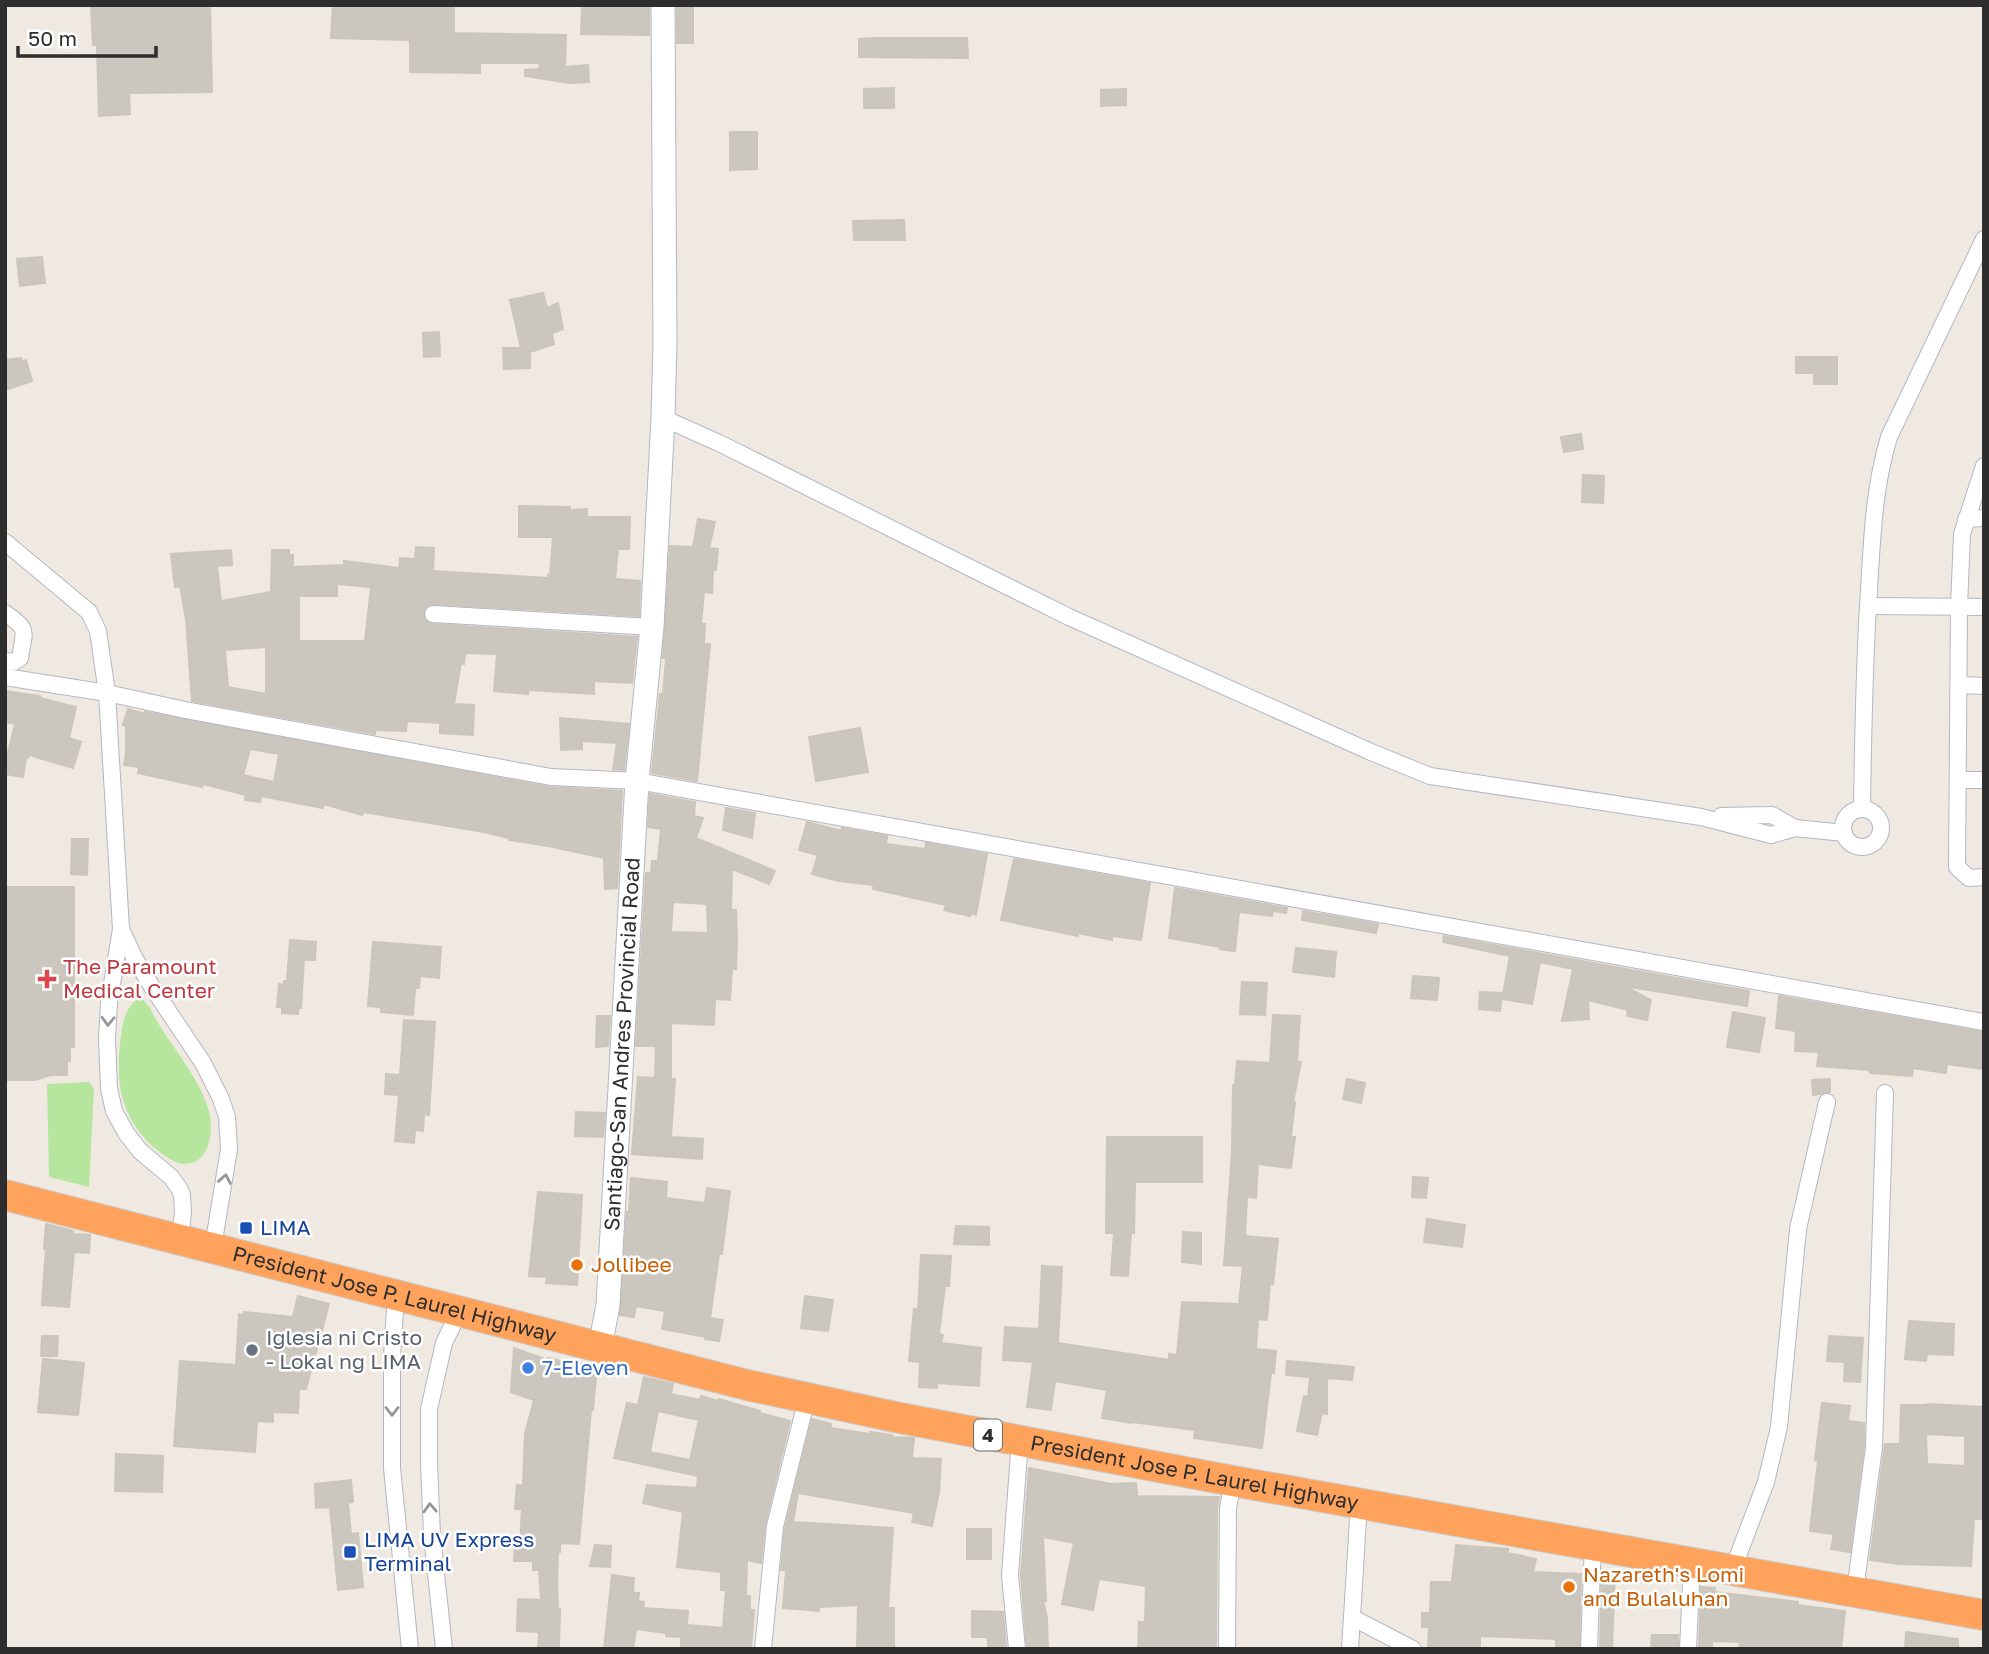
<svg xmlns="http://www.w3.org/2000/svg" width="1989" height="1654" viewBox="0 0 1989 1654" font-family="'Golos Text',sans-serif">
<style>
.green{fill:#b6e59e}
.building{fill:#cbc7bf;stroke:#cbc5ba;stroke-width:2;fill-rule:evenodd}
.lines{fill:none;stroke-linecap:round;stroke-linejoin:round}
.street-casing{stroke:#b4b7c1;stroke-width:18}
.secondary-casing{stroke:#b4b7c1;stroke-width:25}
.highway-casing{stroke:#c9c9c9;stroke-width:32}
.street{stroke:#fff;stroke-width:16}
.secondary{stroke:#fff;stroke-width:23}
.highway{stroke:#ffa35c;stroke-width:30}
.oneway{stroke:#969696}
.health-dot{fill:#e0444e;stroke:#fff;stroke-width:2.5}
.transit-dot{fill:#1a4fb4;stroke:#fff;stroke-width:2.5}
.food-dot{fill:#e8710a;stroke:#fff;stroke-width:2.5}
.worship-dot{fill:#6b7280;stroke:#fff;stroke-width:2.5}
.shop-dot{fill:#3f7fe0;stroke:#fff;stroke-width:2.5}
.labels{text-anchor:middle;stroke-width:5;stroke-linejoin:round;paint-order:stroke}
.shield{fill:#fff;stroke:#6d6d6d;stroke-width:2}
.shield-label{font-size:19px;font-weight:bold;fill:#2e2e2e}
.health-label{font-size:21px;fill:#be3a42;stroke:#fff;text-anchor:start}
.street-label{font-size:21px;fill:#2e2e2e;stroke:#fff}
.transit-label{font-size:21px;fill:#164399;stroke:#fff;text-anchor:start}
.food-label{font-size:21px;fill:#c56008;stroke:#fff;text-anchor:start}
.worship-label{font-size:21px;fill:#5b616d;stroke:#fff;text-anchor:start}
.shop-label{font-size:21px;fill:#366cbe;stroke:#fff;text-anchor:start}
</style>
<rect width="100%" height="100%" fill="#efe9e1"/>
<g class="green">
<path d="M136 1000H143L149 1006C165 1041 196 1070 208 1108 214 1126 212 1164 185 1164 177 1164 168 1158 161 1153 124 1125 115 1089 120 1044 122 1029 123 1011 136 1000Z"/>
<polygon points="89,1082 94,1089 89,1187 49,1177 47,1084"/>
</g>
<g class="building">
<polygon points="91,5 210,5 212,92 129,93 130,114 99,116 97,45 93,45"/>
<polygon points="333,5 454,5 454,33 566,35 565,67 588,65 589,82 569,83 525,76 525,70 539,69 540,63 480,63 480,73 410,72 410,40 331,38"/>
<polygon points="582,5 649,5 649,35 581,34"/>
<rect x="677" y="5" width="16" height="38"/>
<polygon points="875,38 967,38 968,58 859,57 859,39"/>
<polygon points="894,88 894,108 864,108 864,89"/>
<polygon points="1126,89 1126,105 1101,106 1101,90"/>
<polygon points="730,132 757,132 757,169 730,170"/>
<polygon points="904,220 905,240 854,240 853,221"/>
<polygon points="42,257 45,283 20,286 17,259"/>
<polygon points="543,293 547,308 558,303 563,329 552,333 554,344 530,352 530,368 504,369 503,348 521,348 510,300"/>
<polygon points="439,332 440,356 424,357 423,333"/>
<polygon points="1796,357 1837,357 1837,384 1814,384 1814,373 1796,373"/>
<polygon points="21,358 22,362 26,360 32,381 5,390 5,360"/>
<polygon points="1581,434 1583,449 1564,452 1561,437"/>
<polygon points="1583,475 1604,476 1603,503 1582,502"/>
<path d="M519 506 570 507V510L587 509V517H630L629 549H618L615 579 640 581 639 616 434 604 428 605 424 609V619L432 624 637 637 632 683 594 681V694L528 690V694L494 691 497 654 465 653 464 664 461 663 454 704 474 705 473 735 440 733V723L407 721 406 731 375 730V734L192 701 186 619 180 586 175 587 171 554 231 550 232 565 217 566 221 601 271 592 272 550H289V555H293V567L344 565V561L399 568 400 558 415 559 416 547 434 548 433 571 548 578V575L550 576 553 537H519ZM337 584 371 587 365 641H299V596H337ZM266 647V694L228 687 225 650Z"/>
<polygon points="698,519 715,522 709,548 718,549 716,570 713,570 712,593 704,592 701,624 705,624 704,644 710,644 697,781 652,773 660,694 663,694 666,658 663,658 670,546 693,547"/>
<polygon points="5,691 40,696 40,698 76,707 69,738 81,742 73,768 29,755 28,758 26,758 23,777 5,774 5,765 15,724 5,722"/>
<path d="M128 709 145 714V712L549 787 622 791 617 888 605 889 604 858 548 846 509 840V838L484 832 363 812 362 815 324 804 323 808 261 796 260 802 245 800 246 795 203 784 202 787 138 773 139 767 124 765 126 754V726L123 725ZM250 749 279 754 274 782 243 775Z"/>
<polygon points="560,718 629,724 624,770 613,769 617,743 582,741 582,749 561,750"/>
<polygon points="860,728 868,772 816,781 809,737"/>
<path d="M650 794 695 802 694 816 703 818 696 838 775 871 769 884 732 869 731 910H736L737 941 736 969H732L730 1000 715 999 714 1025 671 1023V1079H675L671 1137 703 1139 702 1159 632 1154 638 1077 655 1078 656 1046H636L646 873H651L652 861H658L661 829 648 827ZM673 902 707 904 708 933 671 932Z"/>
<polygon points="726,808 755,813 752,838 723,830"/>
<polygon points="807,822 842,831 842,828 887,836 886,844 925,849 926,843 987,854 976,915 971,913 970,916 944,910 946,905 873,889 874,885 839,881 812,874 818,855 799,850"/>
<polygon points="72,839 88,839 87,875 71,874"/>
<polygon points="1014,859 1150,883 1141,940 1112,936 1112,940 1078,933 1078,936 1001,920"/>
<polygon points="5,887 74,887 74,1047 70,1047 70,1061 67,1060 67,1075 51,1075 35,1080 5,1080"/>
<polygon points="1175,888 1287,908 1286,913 1273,911 1272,916 1239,912 1235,951 1220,949 1220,947 1169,938"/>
<polygon points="1303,911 1378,924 1376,933 1302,920"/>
<polygon points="1444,936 1749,991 1747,1006 1624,986 1651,1000 1647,1020 1627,1016 1628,1010 1588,1000 1589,1019 1562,1021 1573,969 1540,962 1532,1004 1502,999 1510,956 1443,942"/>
<polygon points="290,940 316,942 315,960 304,960 301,1008 298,1008 298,1014 282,1013 282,1007 277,1007 279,984 284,985 284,981 287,981"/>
<polygon points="373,942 441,947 439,978 420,976 419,988 415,988 413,1015 381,1012 381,1007 368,1006"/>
<polygon points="1296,948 1336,952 1334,977 1293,972"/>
<polygon points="1413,976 1439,978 1437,1000 1411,998"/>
<polygon points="1242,982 1267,983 1265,1015 1240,1014"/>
<polygon points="1480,992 1502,993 1500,1011 1479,1009"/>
<polygon points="1779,996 1984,1032 1984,1069 1947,1064 1946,1073 1913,1068 1912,1076 1870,1073 1870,1070 1817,1066 1819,1052 1795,1051 1796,1031 1776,1028"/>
<polygon points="1733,1012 1765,1018 1759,1052 1727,1047"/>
<polygon points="1273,1015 1300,1016 1297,1062 1301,1062 1293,1102 1295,1102 1291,1137 1295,1137 1291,1168 1258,1164 1256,1198 1247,1197 1245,1236 1278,1239 1273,1284 1270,1284 1267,1320 1258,1319 1256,1349 1276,1351 1274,1373 1271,1373 1262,1448 1194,1438 1195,1430 1132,1422 1131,1423 1102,1418 1107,1390 1055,1381 1051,1410 1027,1407 1033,1362 1003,1360 1005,1327 1039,1329 1042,1266 1062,1267 1058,1343 1169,1360 1169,1354 1177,1355 1182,1302 1239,1304 1243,1266 1224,1265 1232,1152 1233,1085 1235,1085 1237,1061 1270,1063"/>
<polygon points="597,1016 610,1016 608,1046 596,1047"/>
<polygon points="404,1020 435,1022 429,1115 424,1114 423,1131 415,1130 414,1143 395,1141 399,1095 385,1094 386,1074 400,1075"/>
<polygon points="1347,1079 1365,1083 1361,1103 1343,1099"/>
<polygon points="1830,1079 1830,1092 1813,1095 1812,1080"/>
<polygon points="576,1112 605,1113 603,1137 575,1136"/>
<polygon points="1107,1137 1202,1137 1202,1182 1135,1182 1134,1233 1131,1233 1128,1276 1111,1275 1114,1233 1106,1233"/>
<polygon points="1413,1177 1428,1178 1426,1198 1412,1197"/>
<polygon points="631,1178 667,1182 666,1198 705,1203 707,1188 730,1191 722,1254 719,1254 710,1318 723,1320 719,1341 705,1339 706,1337 662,1329 665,1311 636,1306 634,1317 620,1315 627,1212 629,1212"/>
<polygon points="538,1192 582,1195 577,1285 546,1283 547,1277 529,1276"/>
<polygon points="1427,1219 1465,1225 1462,1247 1424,1242"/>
<polygon points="46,1224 73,1231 73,1234 90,1235 89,1253 74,1252 69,1307 42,1305 46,1249 44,1249"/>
<polygon points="956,1226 989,1227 989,1245 954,1244"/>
<polygon points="1183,1232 1201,1233 1201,1264 1182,1262"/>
<polygon points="921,1255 951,1256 949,1286 945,1286 939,1334 943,1335 941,1343 981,1348 979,1386 937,1383 937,1388 919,1387 920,1362 909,1361 914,1309 918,1310"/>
<polygon points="298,1296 329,1304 306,1389 299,1389 298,1413 273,1412 273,1422 257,1421 255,1452 174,1446 180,1361 236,1365 239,1314 244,1315 244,1312 293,1317"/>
<polygon points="805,1296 833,1300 828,1331 801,1328"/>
<polygon points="1909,1321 1954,1324 1953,1355 1927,1354 1926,1361 1905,1359"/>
<polygon points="42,1336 58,1336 57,1356 41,1356"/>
<polygon points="1829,1336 1863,1338 1860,1382 1844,1381 1845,1362 1827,1361"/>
<polygon points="514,1348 547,1360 548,1358 581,1366 582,1363 597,1365 593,1410 591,1410 579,1544 560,1543 560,1552 558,1552 557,1585 558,1609 560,1609 559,1649 538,1648 539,1632 517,1631 518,1599 541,1600 539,1570 533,1570 533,1561 514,1561 515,1546 520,1546 522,1509 515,1509 517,1485 523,1486 525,1434 534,1400 511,1392"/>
<polygon points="43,1359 84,1363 78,1415 38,1412"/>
<polygon points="1287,1361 1354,1367 1352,1380 1327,1378 1327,1414 1322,1413 1317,1435 1297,1431 1304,1396 1308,1397 1310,1377 1286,1375"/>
<path d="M644 1377 673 1384 671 1394 700 1400 701 1396 718 1401 719 1399 760 1411V1413L790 1421 765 1524 761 1563 747 1560 746 1596H750V1610H754L751 1649H681V1637L666 1636V1633L636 1629 633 1649H604L612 1575 634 1578 633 1593H639L638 1601 644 1602 643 1608 688 1611 687 1625 723 1628 726 1590H721V1572L677 1567 683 1512 643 1503 647 1485 697 1488 698 1476 614 1458 627 1403 638 1405ZM658 1411 699 1420 690 1460 650 1452Z"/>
<polygon points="1822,1403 1850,1406 1848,1421 1864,1423 1864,1446 1850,1552 1831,1549 1834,1534 1810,1531 1818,1461 1815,1460"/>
<path d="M1928 1404 1984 1407V1519H1974L1971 1566 1899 1564 1870 1560 1885 1444H1900L1901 1405H1928ZM1926 1434 1965 1436V1466L1927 1464Z"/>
<polygon points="812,1419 831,1424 830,1428 870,1434 870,1432 892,1435 892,1437 914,1438 912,1458 941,1459 939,1492 932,1526 912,1522 914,1513 798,1493 793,1522 893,1528 888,1608 894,1608 894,1649 857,1649 858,1605 819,1607 819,1611 783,1608 786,1570 781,1570 785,1528"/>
<polygon points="116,1454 163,1456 162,1492 115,1491"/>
<polygon points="1029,1468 1111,1484 1136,1483 1137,1496 1219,1497 1217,1508 1216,1649 1138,1649 1139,1622 1145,1622 1146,1586 1099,1579 1093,1610 1062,1604 1074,1543 1043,1537 1046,1601 1043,1601 1047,1618 1048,1649 1027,1649 1021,1575"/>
<polygon points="351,1480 353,1502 348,1503 351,1534 358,1533 363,1587 338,1590 330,1507 316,1508 315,1484"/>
<rect x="967" y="1529" width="24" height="30"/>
<polygon points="595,1545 611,1546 610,1567 590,1566"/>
<polygon points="1456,1545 1508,1549 1508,1553 1536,1559 1533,1572 1581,1574 1579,1648 1556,1649 1556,1639 1480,1636 1480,1649 1428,1649 1429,1627 1422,1627 1422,1613 1430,1613 1431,1582 1452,1582"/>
<polygon points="1602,1571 1615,1571 1612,1649 1600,1649"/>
<polygon points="1701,1587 1715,1588 1714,1592 1798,1602 1798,1605 1845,1611 1841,1649 1739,1649 1740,1642 1712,1641 1712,1649 1699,1649"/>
<polygon points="972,1611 1003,1612 1006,1649 988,1649 988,1637 972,1637"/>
<polygon points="1906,1632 1958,1639 1958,1649 1905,1649"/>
<polygon points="1652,1635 1678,1635 1678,1649 1651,1649"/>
</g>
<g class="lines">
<g class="street-casing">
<g id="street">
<polyline points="663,418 719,443 1069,617 1371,752 1430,776 1701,817 1771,835 1795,828 1844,833"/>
<polyline points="1984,466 1962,534 1959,607 1957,867 1969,878 1984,877"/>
<polyline points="1966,519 1984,518"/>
<polyline points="5,542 89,612 98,631 107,693 121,929 109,1002 107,1039 109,1088 114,1111 126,1133 140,1151 171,1177 179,1188 182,1195 183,1213 180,1239"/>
<polyline points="1868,606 1984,607"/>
<path d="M5 613C30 630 24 630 20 658L14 662 5 661"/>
<polyline points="433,614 652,627"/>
<polyline points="5,677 107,693 185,710 551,777 637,781 1984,1022"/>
<polyline points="1959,685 1984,686"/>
<polyline points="1958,780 1984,780"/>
<path d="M1862 809C1863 736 1864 663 1869 590 1872 538 1874 487 1889 437L1984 239"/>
<circle cx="1862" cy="828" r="19"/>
<polyline points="1721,816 1772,815 1795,828"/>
<polyline points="121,929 134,957 152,987 203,1063 221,1099 227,1117 229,1149 213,1247"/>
<polyline points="396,1294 392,1357 392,1468 410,1649"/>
<polyline points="1733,1569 1766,1482 1779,1427 1798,1229 1827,1102"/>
<polyline points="1855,1591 1874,1447 1885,1093"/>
<polyline points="1353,1618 1413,1649"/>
<polyline points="444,1649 432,1535 429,1463 429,1409 444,1343 460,1310"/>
<polyline points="763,1649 775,1526 807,1398"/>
<polyline points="1017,1649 1010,1575 1020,1440"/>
<polyline points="1227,1649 1228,1508 1233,1481"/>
<polyline points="1350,1649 1359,1503"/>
<polyline points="1589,1649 1593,1544"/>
<polyline points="1688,1649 1692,1562"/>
</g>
</g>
<g class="secondary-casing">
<g id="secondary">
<path id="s1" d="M600 1347 608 1305 637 781 652 627 663 418 665 343 663 5"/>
</g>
</g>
<g class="highway-casing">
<g id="highway">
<path id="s2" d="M5 1195 747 1385 895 1417 1233 1481 1984 1615"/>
</g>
</g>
<use href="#street" class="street"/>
<use href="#secondary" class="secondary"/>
<use href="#highway" class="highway"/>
</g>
<defs><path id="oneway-chevron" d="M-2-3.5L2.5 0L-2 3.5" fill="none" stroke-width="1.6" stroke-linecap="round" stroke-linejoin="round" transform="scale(1.75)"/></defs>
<g class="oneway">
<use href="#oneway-chevron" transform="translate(108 1021) rotate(92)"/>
<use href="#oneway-chevron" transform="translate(225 1179) rotate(-80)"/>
<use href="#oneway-chevron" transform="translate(392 1411) rotate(90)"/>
<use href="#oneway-chevron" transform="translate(430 1508) rotate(-93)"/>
</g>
<path class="health-dot" d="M43.5 968.5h7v7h7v7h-7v7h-7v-7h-7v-7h7z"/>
<g class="transit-dot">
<rect x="239" y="1221" width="14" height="14" rx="3.5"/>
<rect x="343" y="1545" width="14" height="14" rx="3.5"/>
</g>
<g class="food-dot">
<circle cx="577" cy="1265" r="7"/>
<circle cx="1569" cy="1587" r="7"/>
</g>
<circle class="worship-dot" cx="252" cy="1350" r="7"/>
<circle class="shop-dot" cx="528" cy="1368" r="7"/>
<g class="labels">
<rect class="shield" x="974" y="1419.5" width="28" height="31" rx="5"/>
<g class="shield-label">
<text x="988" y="1442">4</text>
</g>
<g class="health-label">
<text x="63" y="974">The Paramount<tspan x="63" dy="24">Medical Center</tspan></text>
</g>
<g class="street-label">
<text dy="7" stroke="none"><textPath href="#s1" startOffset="304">Santiago-San Andres Provincial Road</textPath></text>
<text dy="7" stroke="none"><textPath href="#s2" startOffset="402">President Jose P. Laurel Highway</textPath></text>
<text dy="7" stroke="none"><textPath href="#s2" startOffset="1222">President Jose P. Laurel Highway</textPath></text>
</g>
<g class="transit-label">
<text x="260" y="1235">LIMA</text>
<text x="364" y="1547">LIMA UV Express<tspan x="364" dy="24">Terminal</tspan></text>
</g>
<g class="food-label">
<text x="591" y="1272">Jollibee</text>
<text x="1583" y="1582">Nazareth's Lomi<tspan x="1583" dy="24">and Bulaluhan</tspan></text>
</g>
<g class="worship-label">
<text x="266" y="1345">Iglesia ni Cristo<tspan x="266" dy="24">- Lokal ng LIMA</tspan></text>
</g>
<g class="shop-label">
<text x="542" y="1375">7-Eleven</text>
</g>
</g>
<rect width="1989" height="1654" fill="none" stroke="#2e2e2e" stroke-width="14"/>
<path d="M18 46v10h138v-10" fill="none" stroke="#2e2e2e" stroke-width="3.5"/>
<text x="28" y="46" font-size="21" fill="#2e2e2e" stroke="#ffffff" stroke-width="5" paint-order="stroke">50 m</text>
</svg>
